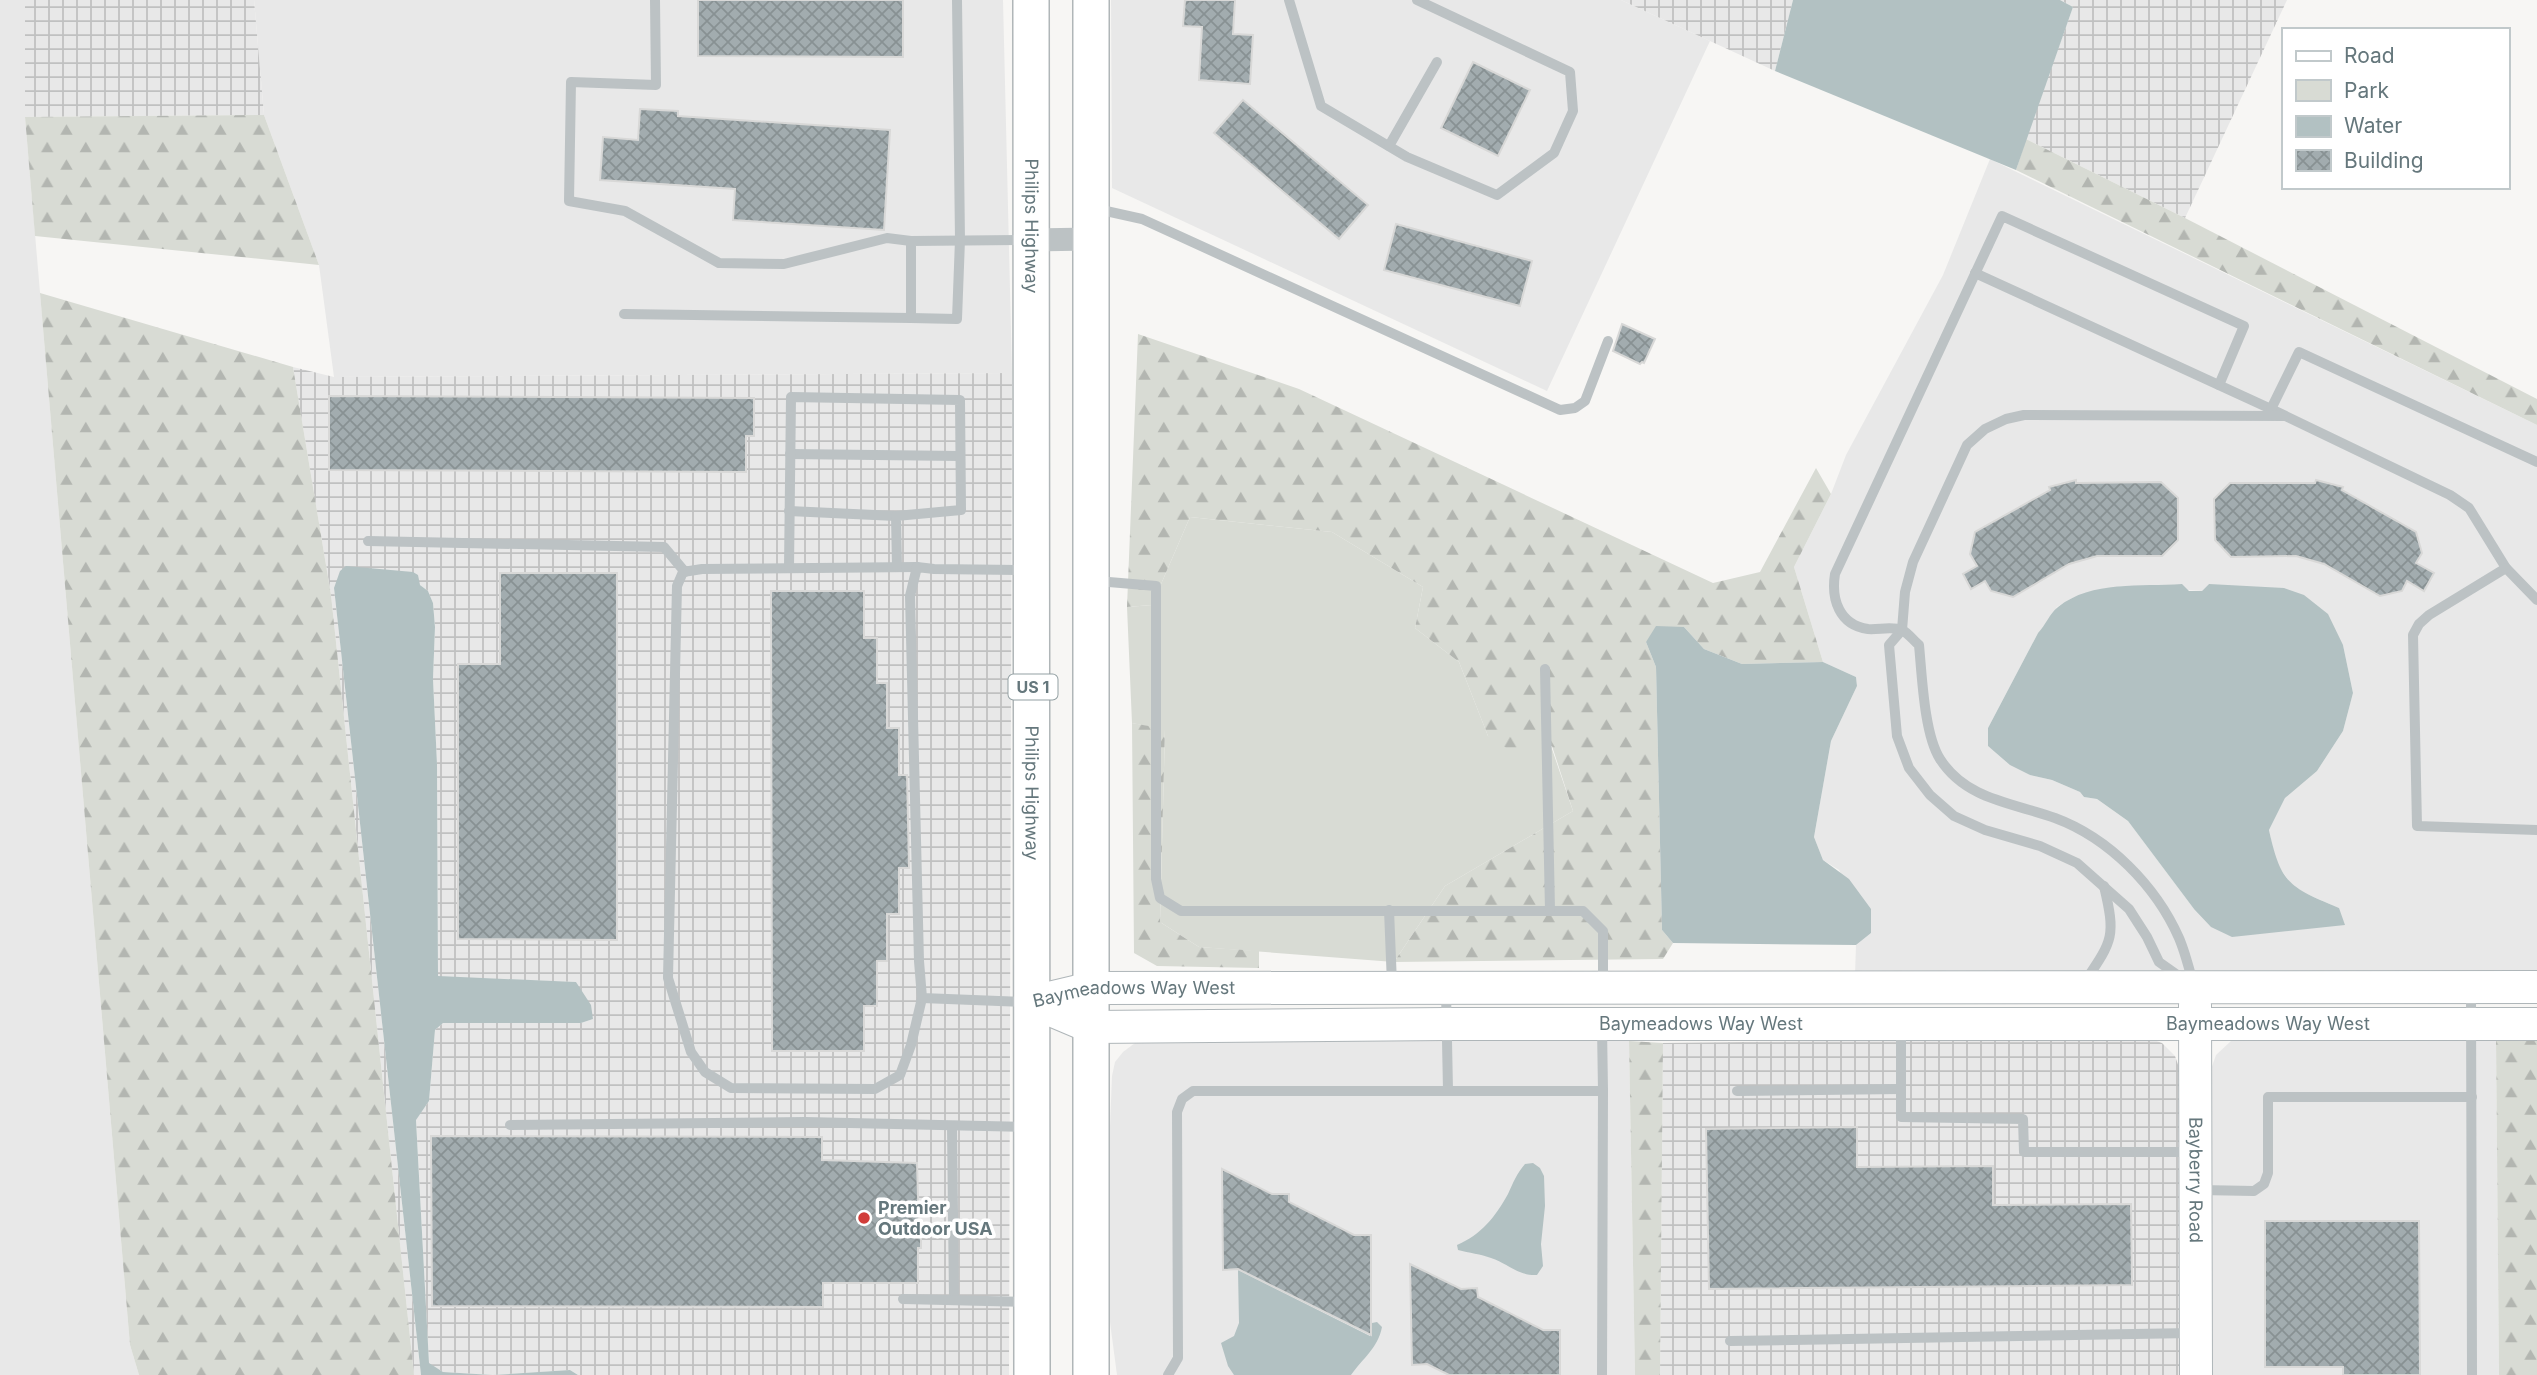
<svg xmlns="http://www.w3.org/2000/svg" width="2537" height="1375" viewBox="0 0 2537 1375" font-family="Inter,sans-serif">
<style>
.built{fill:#e8e8e8;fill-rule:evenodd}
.industrial{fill:url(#industrial-grid)}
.green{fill:#d8dbd4}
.forest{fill:url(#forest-firs)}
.water{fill:#b2c1c2}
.building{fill:url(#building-cross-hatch);stroke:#d8d8d7;stroke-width:2}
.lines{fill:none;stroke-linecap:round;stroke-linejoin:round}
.secondary-casing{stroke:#afb6b9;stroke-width:34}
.primary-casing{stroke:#b0b6b8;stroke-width:38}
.lane{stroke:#bcc2c4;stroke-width:10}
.street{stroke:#bcc2c4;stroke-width:23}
.secondary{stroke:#fff;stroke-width:32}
.primary{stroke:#fff;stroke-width:35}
.poi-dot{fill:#d13d3a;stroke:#fff;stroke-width:2.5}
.labels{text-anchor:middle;stroke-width:7;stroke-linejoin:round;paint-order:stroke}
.shield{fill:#fff;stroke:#93a0a3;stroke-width:2}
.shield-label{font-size:16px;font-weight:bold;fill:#65777c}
.street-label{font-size:18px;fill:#65777c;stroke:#fff}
.poi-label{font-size:18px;font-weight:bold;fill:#65777c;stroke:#fff;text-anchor:start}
</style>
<defs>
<pattern id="industrial-grid" width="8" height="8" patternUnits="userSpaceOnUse" patternTransform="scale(1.75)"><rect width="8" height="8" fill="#e8e8e8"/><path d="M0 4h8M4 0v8" fill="none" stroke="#c0c1c1"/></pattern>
<pattern id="forest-firs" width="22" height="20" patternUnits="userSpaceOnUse" patternTransform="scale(1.75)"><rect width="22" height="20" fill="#d8dbd4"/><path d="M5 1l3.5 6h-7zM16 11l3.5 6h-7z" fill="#b3b6b1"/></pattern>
<pattern id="building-cross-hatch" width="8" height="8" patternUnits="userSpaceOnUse" patternTransform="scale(1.75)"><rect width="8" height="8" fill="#a2acaf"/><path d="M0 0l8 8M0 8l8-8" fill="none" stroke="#889193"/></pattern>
</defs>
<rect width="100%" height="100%" fill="#f7f6f4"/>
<g class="built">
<polygon points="0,0 25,0 25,117 130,1345 139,1375 0,1375"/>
<polygon points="254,0 1003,0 1012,373 334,377 319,265 264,115"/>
<polygon points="1111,0 1621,0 1710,41 1547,391 1112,188"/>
<path d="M1990 159 2537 425V973L1855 975 1856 945 1871 933 1839 870 1823 860 1814 837 1831 741 1857 686 1856 677 1823 662 1794 567 1831 494 1846 455 1943 275ZM2209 584 2343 645 2353 693 2343 731 2317 771 2285 798 2269 830 2276 863 2295 889 2339 908 2194 909 2128 821 2097 799 2084 797 2080 792 2052 780 2030 775 1988 746V728L2038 633 2046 625 2057 607 2072 598 2121 586 2202 591Z"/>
<polygon points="1152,1035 1629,1041 1635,1375 1117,1375 1104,1277 1112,1076 1115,1062 1123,1052 1139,1040"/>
<polygon points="2252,1035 2496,1040 2499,1375 2208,1375 2208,1078 2216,1055 2231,1041"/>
</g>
<g class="industrial">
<polygon points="25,0 254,0 264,115 25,117"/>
<polygon points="1621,0 1793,0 1775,71"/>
<polygon points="2060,0 2287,0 2185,218 2026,139 2073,7"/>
<polygon points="293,367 334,377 1012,373 1009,1375 578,1375 570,1370 493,1375 443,1372 429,1364 416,1119 429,1101 435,1030 443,1023 581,1023 593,1019 576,982 438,977 437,764 433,679 435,627 433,603 428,591 420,585 334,588 421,1375 414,1375 331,595"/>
<polygon points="2146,1037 2162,1043 2175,1056 2184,1082 2184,1375 1660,1375 1663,1043"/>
</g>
<polygon class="green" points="1190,517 1332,532 1423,587 1415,628 1459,662 1488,736 1551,746 1573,811 1445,886 1394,962 1199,947 1160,922 1165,730 1132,723 1127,607 1152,605"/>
<g class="forest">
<polygon points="264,115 319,265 35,236 25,117"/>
<polygon points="2026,139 2185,218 2537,399 2537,425 2016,170"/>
<polygon points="40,293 293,367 331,595 414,1375 139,1375 130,1345"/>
<polygon points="1138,334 1299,389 1713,583 1760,572 1816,468 1831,494 1794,567 1823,662 1742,664 1704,649 1684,627 1646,642 1656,667 1662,930 1673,943 1663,959 1394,962 1445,886 1573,811 1552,746 1517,755 1488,736 1459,662 1415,628 1423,587 1332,532 1190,517 1152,605 1127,607"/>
<polygon points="1132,723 1165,729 1160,922 1199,947 1259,951 1259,968 1157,966 1134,953"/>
<polygon points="2496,1040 2537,1040 2537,1375 2499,1375"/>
<polygon points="1629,1041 1663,1043 1660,1375 1635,1375"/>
</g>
<g class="water">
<polygon points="1793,0 2060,0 2073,7 2016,170 1775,71"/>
<polygon points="346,566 413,572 418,575 420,585 428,591 433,603 435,627 433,679 437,764 438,976 576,982 591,1005 593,1019 581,1023 443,1023 435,1030 429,1101 416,1120 429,1363 443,1372 493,1375 570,1370 578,1375 421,1375 334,588 340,571"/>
<path d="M2182 584 2189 591H2202L2209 584 2284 588 2304 595 2328 614 2343 645 2353 693 2343 731 2317 771 2285 798 2269 830C2281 885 2290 887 2339 908L2345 925 2232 937 2211 927 2194 909 2128 821 2097 799 2084 797 2080 792 2052 780 2030 775 2010 765 1988 746V728L2038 633C2046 625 2049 614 2058 607 2092 580 2141 587 2182 584Z"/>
<polygon points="1656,626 1684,627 1704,649 1742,664 1823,662 1856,677 1857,686 1831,741 1814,837 1823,860 1849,879 1871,909 1871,933 1856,945 1673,943 1662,930 1656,667 1646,642"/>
<path d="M1533 1163 1540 1168 1544 1176 1545 1206 1541 1244 1543 1266 1537 1275C1518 1276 1509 1264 1491 1258 1481 1254 1469 1253 1458 1250L1457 1245C1481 1235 1496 1216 1508 1194 1513 1183 1517 1173 1525 1164Z"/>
<path d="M1238 1270 1370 1336 1372 1323 1377 1322 1382 1327C1378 1348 1363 1358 1351 1375H1234L1228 1366 1221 1343 1234 1336 1239 1323Z"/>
</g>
<g class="building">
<polygon points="698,0 903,0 903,57 698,56"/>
<polygon points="1185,0 1235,0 1233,34 1253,35 1250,84 1199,80 1202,27 1183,26"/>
<polygon points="1473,62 1530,90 1498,156 1441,128"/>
<polygon points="1243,100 1368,205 1339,239 1214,133"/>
<polygon points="640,109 678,111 678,116 890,130 884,230 733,220 735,189 600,180 603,137 638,140"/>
<polygon points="1396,224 1532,261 1520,306 1384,270"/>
<polygon points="1622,324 1655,339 1644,363 1642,362 1640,364 1613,351"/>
<polygon points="329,396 754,398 754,436 746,436 746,472 329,470"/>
<polygon points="2076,480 2076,483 2161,482 2178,498 2178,540 2162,556 2097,556 2069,564 2013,597 1991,591 1985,581 1971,589 1963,574 1977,566 1970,554 1975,532 2050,490 2049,487"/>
<polygon points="2316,480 2343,487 2342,490 2416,532 2422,553 2416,563 2434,573 2424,591 2407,581 2402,591 2380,596 2324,564 2296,556 2231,557 2215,540 2214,499 2230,483 2315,483"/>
<polygon points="500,573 617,573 617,940 458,939 458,664 500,664"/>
<polygon points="771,591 864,591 864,638 877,638 877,683 887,683 887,728 899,728 899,775 907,775 909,868 899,868 899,914 887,914 887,961 877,961 877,1006 864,1006 864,1051 772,1051"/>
<polygon points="1857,1127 1857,1167 1993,1166 1993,1205 2131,1204 2132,1285 1709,1289 1706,1129"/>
<polygon points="431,1136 822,1137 822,1160 917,1163 919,1227 921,1227 921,1248 918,1248 918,1283 823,1283 823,1307 432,1306"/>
<polygon points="1222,1169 1272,1194 1289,1194 1289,1202 1354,1235 1371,1235 1371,1335 1238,1269 1223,1270"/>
<polygon points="2265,1221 2419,1221 2420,1375 2343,1375 2343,1367 2265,1367"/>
<polygon points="1410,1264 1461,1289 1477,1288 1478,1297 1543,1330 1560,1330 1560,1375 1449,1375 1427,1364 1412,1365"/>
</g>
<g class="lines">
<g class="secondary-casing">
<g id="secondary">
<path id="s1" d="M1032 1002 1091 1027 1446 1024H2537"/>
<path id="s2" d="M1032 1002 1091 988 2537 987"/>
<path id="s3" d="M2195 1005 2196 1375"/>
</g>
</g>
<g class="primary-casing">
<g id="primary">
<path id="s4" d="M1031 0 1032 1375"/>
<polyline points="1091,0 1091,1375"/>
</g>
</g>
<g class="lane">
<polyline points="655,0 656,85 571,82 569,201 625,211 719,263 784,264 887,238 911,241"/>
<polyline points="1289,0 1321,106 1407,157 1497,195 1554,153 1573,111 1570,72 1417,0"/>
<polyline points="1389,146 1437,62"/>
<polyline points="1097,209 1142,219 1560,410 1575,408 1585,401 1608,341"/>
<polyline points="1975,273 2271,409 2450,495 2469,508 2506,568 2537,600"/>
<polyline points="624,314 911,318 911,241 1028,240"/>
<polyline points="911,318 957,319 960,240 957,0"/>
<polyline points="2271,409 2299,352 2537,462"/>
<polyline points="790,454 960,456"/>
<polyline points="789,511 896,516"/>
<polyline points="368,541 664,547 685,572"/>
<polyline points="917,567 702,569 683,572 677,586 668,978 691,1052 705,1072 731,1088 875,1089 900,1075 911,1045 922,998"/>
<polyline points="789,568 791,397 960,400 961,510 896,516 897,567"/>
<polyline points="2506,568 2429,615 2419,624 2413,635 2417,826 2537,830"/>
<polyline points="1026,570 934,569 917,567 910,596 919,961 922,998 1026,1002"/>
<polyline points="1097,581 1156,586 1156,879 1160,898 1181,911 1583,911 1603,931 1603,984"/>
<polyline points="1545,669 1550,910"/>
<polyline points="1389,910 1392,984"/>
<polyline points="2183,979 2159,962 2147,937 2129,909 2077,863 2040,846 1985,830 1954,816 1930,795 1909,768 1897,736 1889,645 1902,630 1905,592 1913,562 1967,445 1985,429 2006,419 2024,415 2285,416"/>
<path d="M2084 983C2113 940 2116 937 2104 886"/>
<path d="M2193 983C2189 968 2185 952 2179 938 2156 886 2109 838 2055 818 2014 803 1966 800 1940 759 1924 734 1922 675 1919 645 1914 641 1907 632 1902 630 1892 626 1878 630 1868 629 1839 625 1831 599 1835 574L2002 216 2244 326 2219 385"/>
<polyline points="2471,989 2472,1375"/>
<polyline points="1446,991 1448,1090"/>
<polyline points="1602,1027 1603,1091"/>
<polyline points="1901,1027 1901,1117 2023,1119 2024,1152 2193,1152"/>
<polyline points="1737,1091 1901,1089"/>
<polyline points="510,1125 805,1122 1026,1127"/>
<polyline points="952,1126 954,1300"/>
<polyline points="2200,1190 2254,1191 2264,1184 2268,1173 2268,1097 2472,1097"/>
<polyline points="903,1299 1026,1302"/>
<polyline points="1730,1341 2192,1333"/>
<polyline points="1168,1375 1178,1358 1177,1112 1182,1099 1193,1091 1603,1091 1602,1375"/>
</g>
<polyline class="street" points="1031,240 1091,239"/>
<use href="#secondary" class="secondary"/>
<use href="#primary" class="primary"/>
</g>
<circle class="poi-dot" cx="864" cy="1218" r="7"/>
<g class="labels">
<rect class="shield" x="1008.5" y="674.5" width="49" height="25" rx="5"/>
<g class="shield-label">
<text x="1033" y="693">US 1</text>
</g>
<g class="street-label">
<text dy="6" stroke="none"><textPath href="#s4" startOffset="226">Philips Highway</textPath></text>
<text dy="6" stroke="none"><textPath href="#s4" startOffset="793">Philips Highway</textPath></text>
<text dy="6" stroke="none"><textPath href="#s2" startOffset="103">Baymeadows Way West</textPath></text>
<text dy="6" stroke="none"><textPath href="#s1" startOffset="1241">Baymeadows Way West</textPath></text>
<text dy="6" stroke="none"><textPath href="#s1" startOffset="674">Baymeadows Way West</textPath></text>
<text dy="6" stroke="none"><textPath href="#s3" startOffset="175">Bayberry Road</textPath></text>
</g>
<g class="poi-label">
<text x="878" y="1214">Premier<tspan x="878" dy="21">Outdoor USA</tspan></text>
</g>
</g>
<rect x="2282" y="28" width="228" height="161" fill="#ffffff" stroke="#c1c9cb" stroke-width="2"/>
<rect x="2296" y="51" width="35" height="10" fill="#ffffff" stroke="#c1c9cb" stroke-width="2"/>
<text x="2344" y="63" font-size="21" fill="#65777c">Road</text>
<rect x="2296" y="80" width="35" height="21" fill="#d8dbd4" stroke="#c1c9cb" stroke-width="2"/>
<text x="2344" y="98" font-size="21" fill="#65777c">Park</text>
<rect x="2296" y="116" width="35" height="21" fill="#b2c1c2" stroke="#c1c9cb" stroke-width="2"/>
<text x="2344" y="133" font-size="21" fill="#65777c">Water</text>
<rect x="2296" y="150" width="35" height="21" fill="url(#building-cross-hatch)" stroke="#c1c9cb" stroke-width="2"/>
<text x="2344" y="168" font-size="21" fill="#65777c">Building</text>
</svg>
